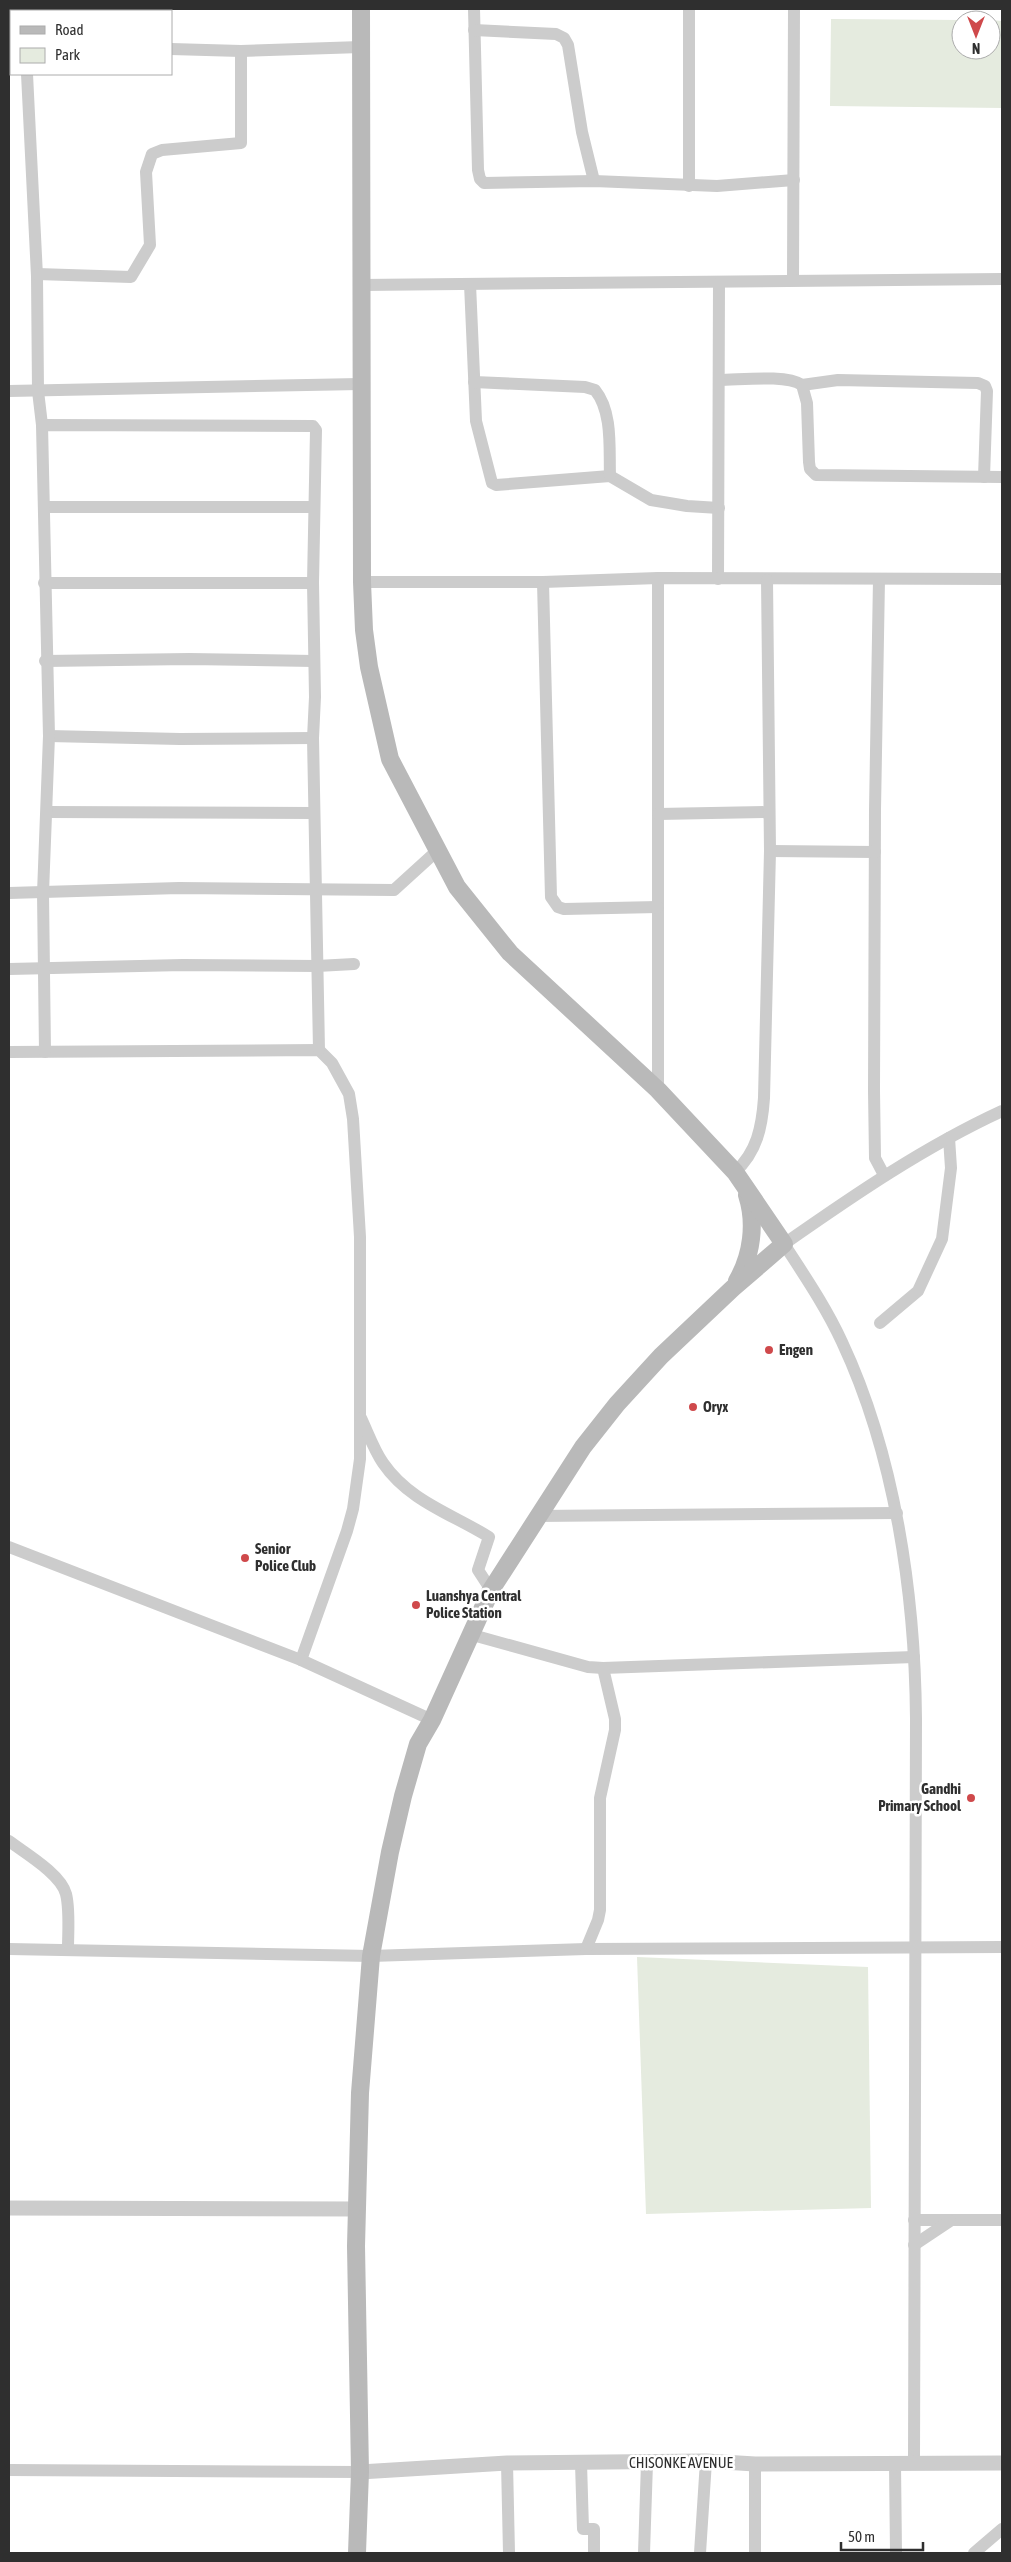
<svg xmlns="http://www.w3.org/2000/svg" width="1011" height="2562" viewBox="0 0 1011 2562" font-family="'Asap Condensed',sans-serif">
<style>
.green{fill:#e5ebdf}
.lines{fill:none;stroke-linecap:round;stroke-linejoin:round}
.minor{stroke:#ccc;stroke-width:12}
.tertiary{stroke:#ccc;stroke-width:15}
.secondary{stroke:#b9b9b9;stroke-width:18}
.poi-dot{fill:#cf494b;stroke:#fff;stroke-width:2}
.labels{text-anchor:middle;stroke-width:5;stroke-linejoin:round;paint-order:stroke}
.poi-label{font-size:15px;font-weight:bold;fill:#2f2f2f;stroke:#fff;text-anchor:start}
.street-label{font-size:15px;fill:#2f2f2f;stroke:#fff}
</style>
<rect width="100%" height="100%" fill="#fff"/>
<g class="green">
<polygon points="831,19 961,20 961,50 991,50 991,20 1002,21 1002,108 830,106"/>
<polygon points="637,1957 868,1967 871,2208 646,2214"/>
</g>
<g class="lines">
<g class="minor">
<polyline points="474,9 478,170 480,179 484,183 594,181 717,186 794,180"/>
<polyline points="689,9 689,186"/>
<polyline points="474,30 556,34 564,38 568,45 582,132 594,181"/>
<polyline points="9,44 11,45"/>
<polyline points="171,49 241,51 361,47"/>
<polyline points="27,74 37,276 38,391 42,425"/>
<polyline points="37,274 131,277 150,245 146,172 152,154 162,150 241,143 241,51"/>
<polyline points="793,280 794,9"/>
<polyline points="470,284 476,421 492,483 496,485 610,476 651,500 687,506 719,508"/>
<polyline points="361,285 1002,279"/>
<path d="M719 380C740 380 786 374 802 385L807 403 809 462 810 469 816 475 1002 477"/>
<path d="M474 382 585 387 595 390C613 412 609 449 610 476"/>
<polyline points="802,385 838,380 978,383 985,386 987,391 984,477"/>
<polyline points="9,391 360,384"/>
<polyline points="44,507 314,507"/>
<polyline points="658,578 658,1090"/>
<polyline points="718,579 719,283"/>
<polyline points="879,579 875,810 874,1091 875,1158 884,1175"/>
<polyline points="362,582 543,582 658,578 1002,579"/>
<polyline points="543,582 551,897 558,907 564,909 658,907"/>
<polyline points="44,583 313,583"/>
<polyline points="45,661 189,659 314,661"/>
<polyline points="49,736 180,739 313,738"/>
<polyline points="47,812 314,813"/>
<polyline points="658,814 769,812"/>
<polyline points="770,851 875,852"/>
<polyline points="9,893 179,888 394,890 438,850"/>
<polyline points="9,969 183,965 317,966 354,964"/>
<polyline points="9,1052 319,1050 332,1063 349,1094 353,1119 360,1237 360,1459 353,1509 347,1531 301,1660"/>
<polyline points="45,1052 43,893 49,736 42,425 313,426 316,430 313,583 315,697 313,738 319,1050"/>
<path d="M735 1172C757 1152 762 1127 764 1098L770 851 767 580"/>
<polyline points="880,1323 918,1291 942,1239 951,1168 949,1138"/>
<path d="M361 1418C368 1433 374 1450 383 1463 409 1501 452 1514 489 1537L478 1570 491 1590"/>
<polyline points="536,1516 897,1513"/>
<polyline points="9,1547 301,1660 432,1720"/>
<polyline points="469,1634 588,1667 603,1668 914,1657"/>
<path d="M9 1841C25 1853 61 1874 66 1894 70 1910 68 1932 68 1949"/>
<polyline points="9,1949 371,1956 586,1949 1002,1947"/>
<polyline points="586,1949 598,1920 600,1910 600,1798 615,1730 615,1719 603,1668"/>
<polyline points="914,2220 1002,2220"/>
<polyline points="914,2245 950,2221"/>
<path d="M914 2462 916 1719C915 1594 895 1455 842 1342 826 1307 804 1275 784 1244 854 1195 924 1147 1002 1111"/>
<polyline points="507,2463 509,2553"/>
<polyline points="581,2463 583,2529 594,2529 594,2553"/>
<polyline points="895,2464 896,2553"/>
<polyline points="9,2470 360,2472"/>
<polyline points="644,2553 647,2463"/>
<polyline points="700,2553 706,2461"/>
<polyline points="755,2553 755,2464"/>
<polyline points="974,2553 1002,2529"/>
</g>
<g class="tertiary">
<polyline points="9,2208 356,2209"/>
<polyline points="360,2472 507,2463 706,2461 755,2464 1002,2463"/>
</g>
<g class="secondary">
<path d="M737 1281C752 1255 756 1223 747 1195"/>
<polyline points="357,2553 360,2472 356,2246 360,2093 371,1956 390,1852 403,1796 418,1744 432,1720 491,1590 583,1447 617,1404 661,1356 733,1288 784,1244 735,1172 658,1090 510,953 457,887 390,759 369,667 364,630 362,582 361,9"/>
</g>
</g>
<g class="poi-dot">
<circle cx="769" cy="1350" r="5"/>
<circle cx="693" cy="1407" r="5"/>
<circle cx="245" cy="1558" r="5"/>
<circle cx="416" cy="1605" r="5"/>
<circle cx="971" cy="1798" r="5"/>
</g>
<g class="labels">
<g class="poi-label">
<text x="779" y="1355">Engen</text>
<text x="703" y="1412">Oryx</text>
<text x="255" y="1554">Senior<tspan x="255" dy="17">Police Club</tspan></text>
<text x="426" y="1601">Luanshya Central<tspan x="426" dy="17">Police Station</tspan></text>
<text x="961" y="1794" text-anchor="end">Gandhi<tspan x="961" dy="17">Primary School</tspan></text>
</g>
<g class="street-label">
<text x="681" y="2468">CHISONKE AVENUE</text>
</g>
</g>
<rect width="1011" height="2562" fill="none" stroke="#2f2f2f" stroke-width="20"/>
<rect x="10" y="10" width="162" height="65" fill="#ffffff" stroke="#acacac"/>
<rect x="20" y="26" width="25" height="8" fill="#b9b9b9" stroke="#acacac"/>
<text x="55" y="35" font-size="15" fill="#2f2f2f">Road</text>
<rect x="20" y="48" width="25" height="15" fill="#e5ebdf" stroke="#acacac"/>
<text x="55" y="60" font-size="15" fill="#2f2f2f">Park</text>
<g transform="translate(976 35) rotate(180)"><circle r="24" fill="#ffffff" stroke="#acacac"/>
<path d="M0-4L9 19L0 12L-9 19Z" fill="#cf494b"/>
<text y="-8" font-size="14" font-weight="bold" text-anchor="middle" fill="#2f2f2f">N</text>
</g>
<path d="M841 2542v8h82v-8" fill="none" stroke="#2f2f2f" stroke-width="2.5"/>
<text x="848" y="2542" font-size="15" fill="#2f2f2f" stroke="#ffffff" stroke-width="4" paint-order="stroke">50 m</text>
</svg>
